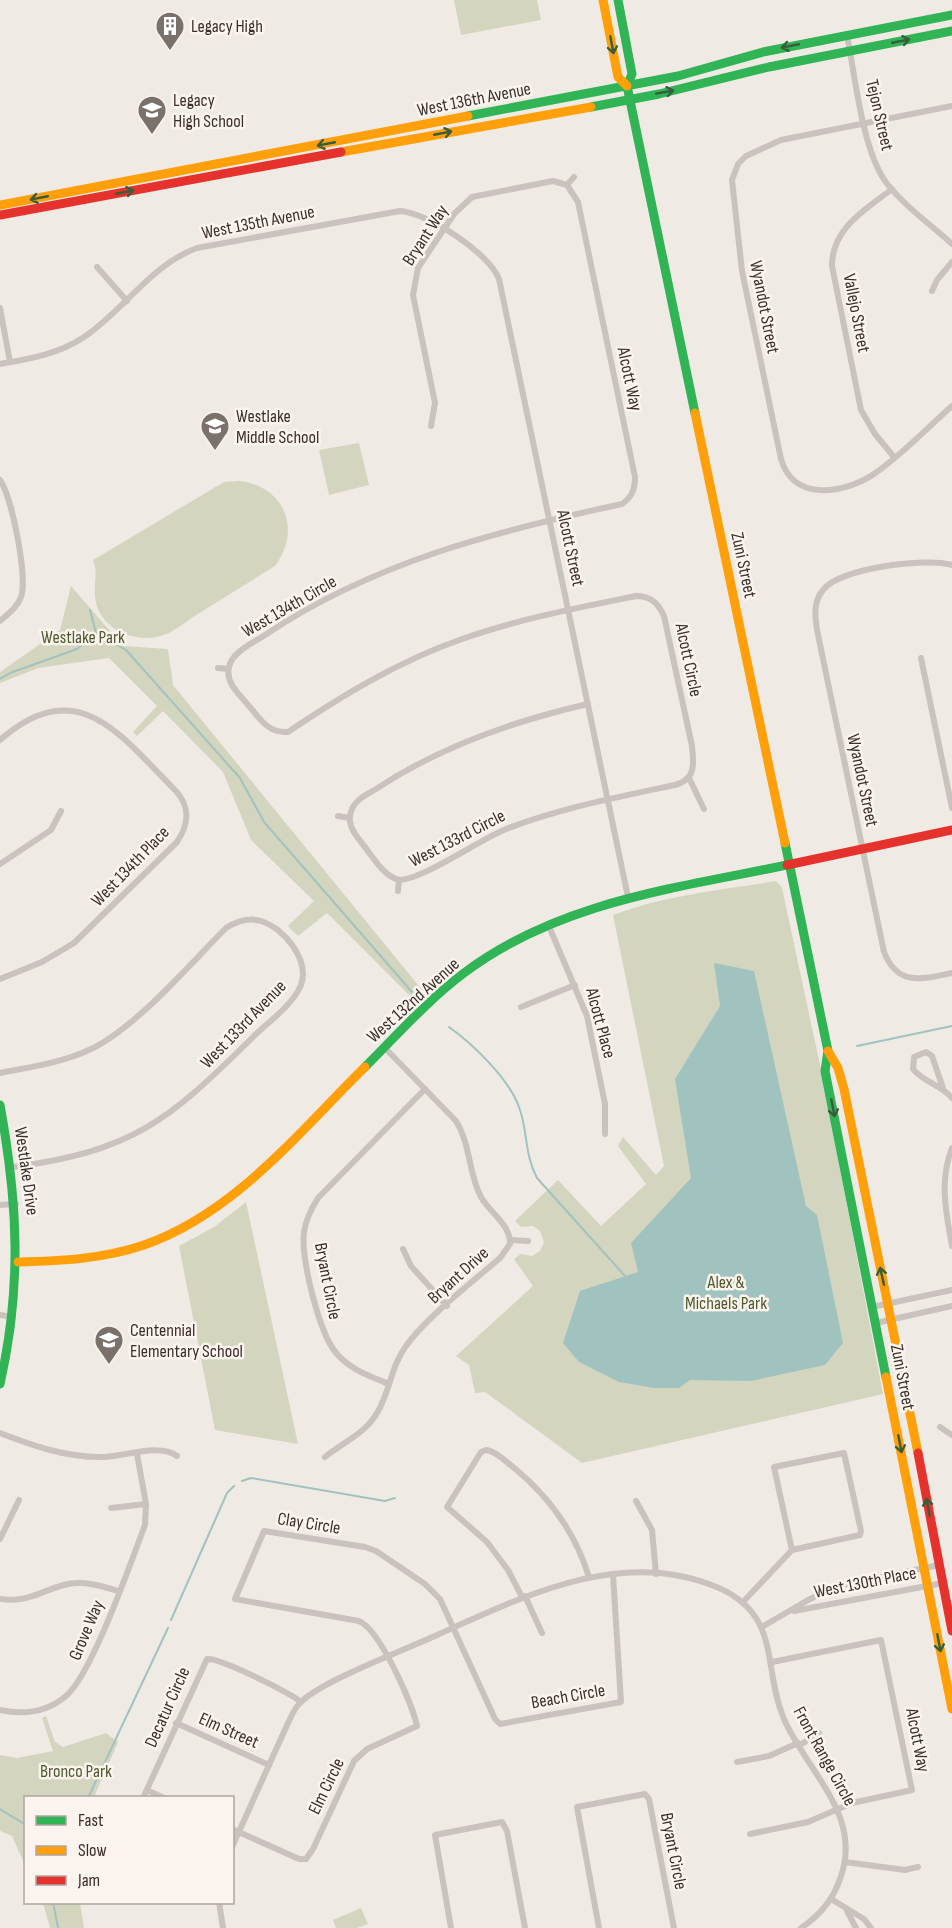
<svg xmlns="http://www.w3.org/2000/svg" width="952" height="1928" viewBox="0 0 952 1928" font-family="'Sofia Sans Condensed',sans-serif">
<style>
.green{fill:#d3d5bf}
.water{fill:#a1c3bf}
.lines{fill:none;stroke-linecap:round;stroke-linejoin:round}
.stream{stroke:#a1c3bf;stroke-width:2}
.street{stroke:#c9c2be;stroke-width:6}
.fast{stroke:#30b455;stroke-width:9}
.slow{stroke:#ff9f0a;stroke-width:9}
.jam{stroke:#e5322d;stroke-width:9}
.oneway{stroke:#375d3a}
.labels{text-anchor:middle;stroke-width:5;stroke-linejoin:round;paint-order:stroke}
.poi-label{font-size:18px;fill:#3b2e2b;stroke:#fbf4ee;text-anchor:start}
.street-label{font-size:18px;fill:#3b2e2b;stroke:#fbf4ee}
.park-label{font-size:18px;fill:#4e5a2e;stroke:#fbf4ee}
</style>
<rect width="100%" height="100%" fill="#f0eae5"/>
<g class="green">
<polygon points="454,0 537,0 541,20 461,35"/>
<polygon points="359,443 369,485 329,495 319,450"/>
<path d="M240 481C285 487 302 530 275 566 248 583 220 600 193 617 183 624 172 633 161 636 139 642 112 634 100 613 89 593 100 575 93 560L224 482Z"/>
<polygon points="71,586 123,646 168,649 173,685 423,991 414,1000 327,913 298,936 288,926 314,901 251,840 223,772 163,711 137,736 133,732 157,706 109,658 38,668 0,683 0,672 60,630"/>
<path d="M776 881 782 888 823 1079 883 1394 582 1463 485 1392 475 1393 469 1365 456 1356 533 1286 514 1259 521 1254 532 1256 540 1251 544 1242 540 1231 533 1226 521 1227 515 1221 558 1180 601 1226 646 1184 618 1146 623 1137 656 1175 664 1166 613 915C666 895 721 890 776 881Z"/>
<polygon points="246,1202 298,1444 215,1430 179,1246 214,1227"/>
<polygon points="46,1716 55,1742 63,1747 106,1733 118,1742 94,1797 26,1798 25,1865 12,1836 0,1831 0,1755 17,1758 53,1751 42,1718"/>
<polygon points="43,1903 80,1903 84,1928 50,1928"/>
<polygon points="361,1908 368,1924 357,1928 336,1928 333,1920"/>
</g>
<polygon class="water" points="714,963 754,971 806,1206 817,1215 843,1343 825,1365 751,1381 690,1380 679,1388 654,1388 619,1382 579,1362 563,1343 580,1291 638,1272 631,1243 691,1178 675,1079 720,1006"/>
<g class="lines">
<g class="stream">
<polyline points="90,610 96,633"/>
<polyline points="0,679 10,673 77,649 96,633 126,650 240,778 264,822 412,992"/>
<path d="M449 1027C473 1044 509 1079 519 1107 528 1131 524 1153 537 1178L625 1276"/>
<polyline points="857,1046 952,1026"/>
<polyline points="242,1481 251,1478 385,1501 395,1498"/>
<polyline points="171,1620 227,1493 234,1486"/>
<polyline points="88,1798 168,1628"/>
<polyline points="0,1809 26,1825"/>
<polyline points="53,1902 58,1928"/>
</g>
<g class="street">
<path d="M847 35C855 75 862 148 885 181 903 205 930 224 952 244"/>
<path d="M952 106 781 140 746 156 738 164 732 180 742 271 781 459C793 502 844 494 874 474 902 455 927 428 952 406"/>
<polyline points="567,185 574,177"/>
<path d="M892 189C865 210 832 228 832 266L861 410 875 434 894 457"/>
<polyline points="97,267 127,301"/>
<polyline points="932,291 937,280 952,262"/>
<polyline points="0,308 10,362"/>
<path d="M0 364C29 359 59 354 84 337 123 311 152 264 197 248L400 211C428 213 489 253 499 279L628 897"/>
<path d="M431 426 435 403 413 295 418 268 454 214 472 197 553 181 567 185 578 202 635 477C635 489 632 497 622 504 496 531 374 562 265 635 253 643 232 652 229 667 225 683 240 695 249 706 261 720 268 733 288 732 343 695 399 661 462 639 518 619 577 608 636 596 651 596 658 603 664 616L692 746C694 764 696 779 675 785 618 797 561 808 506 829 479 840 422 880 399 880 382 875 372 855 361 842 353 832 346 822 352 809 356 799 368 794 376 789 441 746 513 721 588 704"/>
<path d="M0 480C12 497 28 578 21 597 17 608 8 614 0 621"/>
<path d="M952 565C927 557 839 568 823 590 813 602 815 616 817 630L884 952C898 987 922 979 952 973"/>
<polyline points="921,658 952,808"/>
<polyline points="218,668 228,669"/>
<path d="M0 740C78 672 120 735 175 790 191 807 189 824 177 842L74 943 42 962 0 979"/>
<polyline points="689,778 704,809"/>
<polyline points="338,816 350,818"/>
<polyline points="0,864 51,830 61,811"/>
<polyline points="398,891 399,880"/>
<polyline points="548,924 587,1016 605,1104 605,1134"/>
<polyline points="521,1007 575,985"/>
<path d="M0 1073C30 1067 61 1063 89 1050 135 1029 189 965 226 928 237 921 248 917 261 921 284 928 310 960 301 985 293 1005 267 1023 252 1038 168 1121 133 1151 13 1167"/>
<path d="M943 1088 932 1056 926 1052 914 1057 913 1069C923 1082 941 1085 952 1098"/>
<path d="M952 1148C939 1181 946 1213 952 1246"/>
<polyline points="0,1205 16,1204"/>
<polyline points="510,1240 528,1241"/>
<polyline points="403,1249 411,1266 447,1306"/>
<polyline points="872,1307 952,1290"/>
<polyline points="0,1315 13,1317"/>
<polyline points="876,1323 952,1306"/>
<path d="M389 1384C370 1376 351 1370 337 1354 319 1334 301 1259 304 1232 306 1219 311 1209 318 1198L425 1089"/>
<polyline points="940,1427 952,1435"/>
<path d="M0 1433C34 1446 67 1458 104 1457 125 1456 160 1443 177 1456"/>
<path d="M325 1457C343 1442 365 1434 377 1413 390 1392 391 1366 406 1346 426 1318 472 1282 500 1258L510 1244C511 1225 490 1213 481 1197 468 1173 471 1145 456 1121L384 1047"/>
<polyline points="636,1501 652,1530 656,1574"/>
<polyline points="111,1508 146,1504"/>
<polyline points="0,1539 19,1500"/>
<polyline points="525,1596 542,1633"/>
<path d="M522 1597 508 1570 487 1542 447 1507 481 1452 486 1450C496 1451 505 1461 513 1467 550 1497 575 1532 589 1577"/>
<path d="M0 1599C30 1603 41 1590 68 1584 85 1581 102 1586 118 1591"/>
<polyline points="743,1602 792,1550 860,1535 861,1531 844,1453 774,1467 792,1550"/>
<polyline points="794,1611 943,1583"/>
<polyline points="762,1627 808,1600 837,1586 939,1565"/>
<path d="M0 1710C23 1715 47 1712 66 1696 92 1674 131 1562 145 1525L146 1504 137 1454"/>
<polyline points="176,1723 269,1765"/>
<polyline points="800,1745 819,1733"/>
<polyline points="737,1762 769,1756 798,1743"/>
<polyline points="147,1790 164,1798"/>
<path d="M143 1798 207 1659C221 1658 288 1692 301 1702"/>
<path d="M232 1829 299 1859H306L313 1849 354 1761 367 1749 417 1726C412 1703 380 1630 359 1621L235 1599 264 1531 365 1547 376 1551 425 1584 440 1599 495 1719 500 1724 621 1702 613 1575"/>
<polyline points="750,1834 808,1822 852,1803 912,1790 881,1640 772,1662"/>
<path d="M232 1847 288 1723C291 1717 294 1709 299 1704 318 1682 407 1649 437 1635 524 1596 623 1546 719 1588 782 1616 762 1668 784 1719 807 1772 864 1816 840 1879 833 1900 819 1916 801 1928"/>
<polyline points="845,1862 905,1870 918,1867"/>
<polyline points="831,1899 864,1919 871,1928"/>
<polyline points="219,1902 223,1928"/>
<polyline points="847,1911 856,1928"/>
<polyline points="451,1928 435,1835 502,1822 507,1831 525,1928"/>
<polyline points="599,1928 577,1807 645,1794 649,1799 674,1928"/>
</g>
<g class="fast">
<polyline points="618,0 632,74 627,86 695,413"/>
<polyline points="591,107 659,94 769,67 952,31"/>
<polyline points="468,116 678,76 763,52 952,15"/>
<polyline points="785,843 828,1051 825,1071 886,1377"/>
<path d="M365 1067C397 1035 428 1000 464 973 558 902 676 888 787 865"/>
<path d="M0 1105C18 1203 22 1287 0 1384"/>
</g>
<g class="slow">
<polyline points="603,0 618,77 627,86"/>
<polyline points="341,152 591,107"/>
<polyline points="0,205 468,116"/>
<polyline points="695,413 785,843"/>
<polyline points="828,1051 838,1068 844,1089 918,1453"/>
<path d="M18 1262C60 1261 103 1259 144 1245 235 1213 298 1133 365 1067"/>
<polyline points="886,1377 952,1709"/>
</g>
<g class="jam">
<polyline points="0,215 341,152"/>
<polyline points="787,865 952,830"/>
<polyline points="918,1453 952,1631"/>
</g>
</g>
<defs><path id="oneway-shaft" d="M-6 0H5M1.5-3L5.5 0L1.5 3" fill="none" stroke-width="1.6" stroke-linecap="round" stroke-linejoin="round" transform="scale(1.5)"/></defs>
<g class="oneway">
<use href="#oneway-shaft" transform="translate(901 41) rotate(-11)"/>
<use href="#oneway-shaft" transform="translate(612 45) rotate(79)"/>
<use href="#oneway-shaft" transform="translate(790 46) rotate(169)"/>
<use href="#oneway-shaft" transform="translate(665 92) rotate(-10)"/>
<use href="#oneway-shaft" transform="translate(443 133) rotate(-11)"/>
<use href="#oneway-shaft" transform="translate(326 144) rotate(169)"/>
<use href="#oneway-shaft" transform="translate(125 192) rotate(-11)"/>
<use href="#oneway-shaft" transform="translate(39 198) rotate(169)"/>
<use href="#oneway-shaft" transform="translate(833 1108) rotate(79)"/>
<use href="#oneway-shaft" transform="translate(882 1276) rotate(-103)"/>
<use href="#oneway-shaft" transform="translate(900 1444) rotate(79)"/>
<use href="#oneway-shaft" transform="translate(928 1507) rotate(-101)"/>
<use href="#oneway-shaft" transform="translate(939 1643) rotate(79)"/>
</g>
<defs>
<g id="building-pin" transform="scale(1.5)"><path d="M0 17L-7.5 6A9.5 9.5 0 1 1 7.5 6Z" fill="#7a706c" stroke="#fbf4ee"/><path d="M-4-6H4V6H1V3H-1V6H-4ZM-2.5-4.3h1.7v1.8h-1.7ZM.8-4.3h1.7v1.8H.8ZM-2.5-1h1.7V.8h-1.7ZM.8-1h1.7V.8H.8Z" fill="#fff"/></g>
<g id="school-pin" transform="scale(1.5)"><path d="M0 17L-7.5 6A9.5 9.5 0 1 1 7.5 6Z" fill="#7a706c" stroke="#fbf4ee"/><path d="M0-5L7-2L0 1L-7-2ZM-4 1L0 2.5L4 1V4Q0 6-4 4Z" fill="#fff"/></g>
</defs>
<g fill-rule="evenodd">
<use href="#building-pin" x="170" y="26"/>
<use href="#school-pin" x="152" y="110"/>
<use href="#school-pin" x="215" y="426"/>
<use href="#school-pin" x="109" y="1340"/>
</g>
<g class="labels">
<g class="poi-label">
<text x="191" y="32">Legacy High</text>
<text x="173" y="106">Legacy<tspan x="173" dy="21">High School</tspan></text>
<text x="236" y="422">Westlake<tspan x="236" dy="21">Middle School</tspan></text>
<text x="130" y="1336">Centennial<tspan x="130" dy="21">Elementary School</tspan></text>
</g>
<g class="street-label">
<text transform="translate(474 99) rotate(-11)" y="6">West 136th Avenue</text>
<text transform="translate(880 115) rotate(77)" y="6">Tejon Street</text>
<text transform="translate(258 222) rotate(-11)" y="6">West 135th Avenue</text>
<text transform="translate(425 235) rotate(-57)" y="6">Bryant Way</text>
<text transform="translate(765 307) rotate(79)" y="6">Wyandot Street</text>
<text transform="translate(857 313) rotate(79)" y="6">Vallejo Street</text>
<text transform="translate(630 379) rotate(78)" y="6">Alcott Way</text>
<text transform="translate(571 548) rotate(78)" y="6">Alcott Street</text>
<text transform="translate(744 565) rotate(78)" y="6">Zuni Street</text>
<text transform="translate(289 606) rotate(-30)" y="6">West 134th Circle</text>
<text transform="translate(689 660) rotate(78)" y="6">Alcott Circle</text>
<text transform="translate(863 780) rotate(78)" y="6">Wyandot Street</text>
<text transform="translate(457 838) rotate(-27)" y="6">West 133rd Circle</text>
<text transform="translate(130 866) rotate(-46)" y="6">West 134th Place</text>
<text transform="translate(413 1000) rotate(-42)" y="6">West 132nd Avenue</text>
<text transform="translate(601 1023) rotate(75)" y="6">Alcott Place</text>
<text transform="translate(243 1024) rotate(-46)" y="6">West 133rd Avenue</text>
<text transform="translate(27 1171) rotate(82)" y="6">Westlake Drive</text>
<text transform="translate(458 1275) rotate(-42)" y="6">Bryant Drive</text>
<text transform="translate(328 1281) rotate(79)" y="6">Bryant Circle</text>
<text transform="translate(903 1377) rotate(79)" y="6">Zuni Street</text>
<text transform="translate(309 1523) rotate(9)" y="6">Clay Circle</text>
<text transform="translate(865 1582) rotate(-11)" y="6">West 130th Place</text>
<text transform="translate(86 1630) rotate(-67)" y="6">Grove Way</text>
<text transform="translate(568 1696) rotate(-10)" y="6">Beach Circle</text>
<text transform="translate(167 1707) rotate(-66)" y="6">Decatur Circle</text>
<text transform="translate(229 1730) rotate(24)" y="6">Elm Street</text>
<text transform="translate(918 1740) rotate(79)" y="6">Alcott Way</text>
<text transform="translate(825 1756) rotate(61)" y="6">Front Range Circle</text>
<text transform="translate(326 1786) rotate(-64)" y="6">Elm Circle</text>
<text transform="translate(674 1851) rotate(79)" y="6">Bryant Circle</text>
</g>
<g class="park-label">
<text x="83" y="643">Westlake Park</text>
<text x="726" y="1288">Alex &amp;<tspan x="726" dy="21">Michaels Park</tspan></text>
<text x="76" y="1777">Bronco Park</text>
</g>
</g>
<rect x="24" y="1796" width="210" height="108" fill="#fbf4ee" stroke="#aea5a0" stroke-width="1.5"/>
<rect x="36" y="1816" width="30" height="9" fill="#30b455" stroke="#aea5a0" stroke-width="1.5"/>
<text x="78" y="1826" font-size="18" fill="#3b2e2b">Fast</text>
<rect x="36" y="1846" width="30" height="9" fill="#ff9f0a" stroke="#aea5a0" stroke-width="1.5"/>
<text x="78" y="1856" font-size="18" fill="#3b2e2b">Slow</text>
<rect x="36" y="1876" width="30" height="9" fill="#e5322d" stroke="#aea5a0" stroke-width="1.5"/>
<text x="78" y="1886" font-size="18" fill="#3b2e2b">Jam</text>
</svg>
